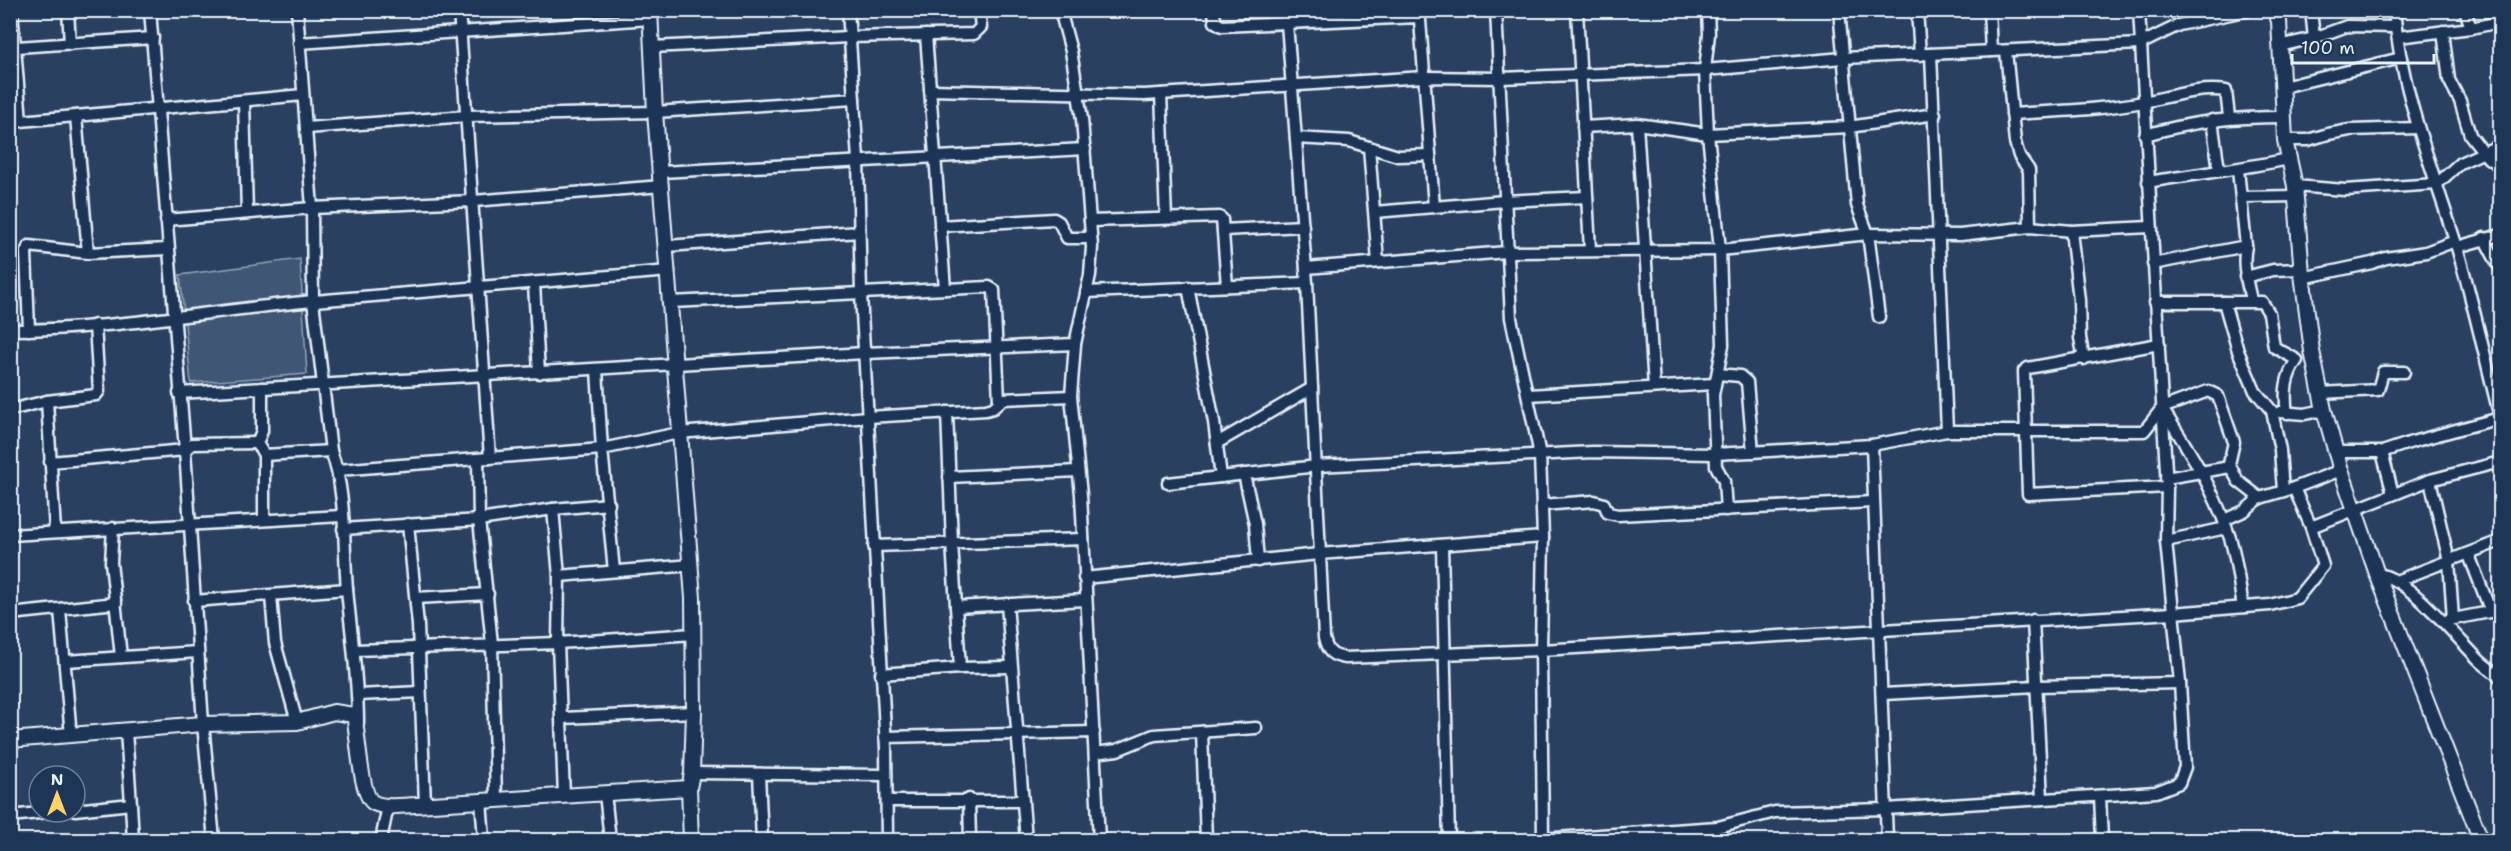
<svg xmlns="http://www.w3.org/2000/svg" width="2511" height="851" viewBox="0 0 2511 851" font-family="'Shantell Sans',sans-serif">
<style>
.green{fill:#415774;stroke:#94a4b6;stroke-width:1.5}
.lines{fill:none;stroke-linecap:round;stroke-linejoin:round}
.minor-casing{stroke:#e8f1f8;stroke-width:15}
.tertiary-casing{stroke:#e8f1f8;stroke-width:18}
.minor{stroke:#1d3557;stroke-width:10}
.tertiary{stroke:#1d3557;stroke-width:14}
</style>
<rect width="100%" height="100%" fill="#294061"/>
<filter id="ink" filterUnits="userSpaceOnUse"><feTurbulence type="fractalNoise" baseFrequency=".0167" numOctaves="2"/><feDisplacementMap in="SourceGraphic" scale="12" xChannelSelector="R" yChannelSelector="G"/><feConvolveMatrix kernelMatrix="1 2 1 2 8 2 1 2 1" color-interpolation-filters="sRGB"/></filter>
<g filter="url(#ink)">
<polygon class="green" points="300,259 307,374 191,383 180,275"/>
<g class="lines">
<g class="minor-casing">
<g id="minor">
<polyline points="12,10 21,121"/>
<polyline points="68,10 70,44"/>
<polyline points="150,10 185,450 203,724 214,840"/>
<path d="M297 10 312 208 313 301 331 451C347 494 343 544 347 589 351 634 358 678 358 723"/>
<polyline points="459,10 490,458"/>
<polyline points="848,10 858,160 861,294 886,748 887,840"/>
<polyline points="1060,10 1071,51 1082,119 1092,247 1090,275 1075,344 1071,396 1081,495 1099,840"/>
<polyline points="1214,10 1215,22 1222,26 1418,17 1420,20 1434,207"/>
<path d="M1286 10 1307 283 1324 638C1327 652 1332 656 1346 658L1541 650 2173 613 2270 605 2297 598 2323 566 2311 527 2294 488"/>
<polyline points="1496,10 1511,318 1540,455 1543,537 1541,650 1543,840"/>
<polyline points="1577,10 1590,250"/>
<polyline points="1708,10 1709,34 1705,70 1708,134 1720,250 1723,345 1713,395 1716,466 1724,481 1726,510"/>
<polyline points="1839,10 1857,205 1868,234 1879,317"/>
<polyline points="1917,10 1920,55"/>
<polyline points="1989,10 1991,51"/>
<polyline points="2311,10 2314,38"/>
<path d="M2394 10C2401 91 2432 167 2456 244 2473 301 2485 359 2500 417"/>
<polyline points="2465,10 2471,28"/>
<polyline points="2443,31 2449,80 2460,101 2470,135 2488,158 2500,166"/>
<polyline points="926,35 945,289"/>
<polyline points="2398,37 2471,28 2500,22"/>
<polyline points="299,43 650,19"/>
<polyline points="2280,46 2314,38 2347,26 2395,27"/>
<polyline points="17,47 153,38"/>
<polyline points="652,47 849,37 974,34 981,27 979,10"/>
<polyline points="2006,51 2015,142 2019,156 2029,170 2030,227"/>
<polyline points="1931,54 1947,431"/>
<polyline points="2283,87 2401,58"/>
<polyline points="930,90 1144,95 1424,77 1500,78 1705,70 1843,58 2140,44 2179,25 2249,10"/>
<polyline points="1161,94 1166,218"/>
<polyline points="244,101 247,213"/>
<path d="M2012 114C2056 111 2100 110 2143 102 2171 97 2197 87 2226 91L2229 117"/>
<polyline points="76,116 88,253"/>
<polyline points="2212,120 2219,170"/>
<polyline points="10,122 303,95"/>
<polyline points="1637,124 1654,387"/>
<polyline points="1583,127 1637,124 1708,134 1849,127 1935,114"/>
<polyline points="306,128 467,116 655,112 854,99"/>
<path d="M2145 135C2194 121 2232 117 2284 117"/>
<polyline points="1296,138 1349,141 1398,156 1429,155"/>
<polyline points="2285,140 2308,140 2328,134 2350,130 2418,128"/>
<polyline points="1369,147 1378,262"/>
<path d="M2238 170 2246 246C2242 265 2247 282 2251 300"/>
<polyline points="661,172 1085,149"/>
<path d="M2148 182C2195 174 2242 169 2289 159"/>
<polyline points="2295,186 2345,190 2437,184 2460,163 2500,145"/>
<polyline points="2242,197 2296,196"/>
<polyline points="1375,212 1504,201 1587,197"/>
<polyline points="166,220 312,208 473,201 662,186"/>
<polyline points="1090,221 1219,217 1222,219 1227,286"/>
<polyline points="940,226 1054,219 1059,222 1067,238 1091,238"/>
<polyline points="1223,230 1303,226"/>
<polyline points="2071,231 2079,300 2080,338 2084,359"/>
<polyline points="2484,238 2500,268"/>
<polyline points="667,246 859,232"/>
<polyline points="2457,247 2500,235"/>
<polyline points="2153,264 2246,246"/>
<polyline points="1306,268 1507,252 1720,250 1868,234 1960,235 2030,227 2071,231 2150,227"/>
<polyline points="2245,277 2273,270 2301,269"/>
<polyline points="2302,278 2372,263 2386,258 2426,252 2455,241"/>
<polyline points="534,284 539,373"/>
<polyline points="1188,287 1214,422 1221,477"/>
<polyline points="1086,292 1307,283"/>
<polyline points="671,302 989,287 994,290 999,401"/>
<path d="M2155 302H2262L2269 313 2274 347 2297 360C2285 377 2284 393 2287 413"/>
<polyline points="2224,302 2238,351 2255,391 2272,411 2280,450 2283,491"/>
<path d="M10 330C113 330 213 310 314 301 432 290 551 282 669 271"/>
<polyline points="29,330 26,252 29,246 88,253 168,249"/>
<polyline points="2159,344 2028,368 2024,371 2028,494 2167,487"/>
<polyline points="597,370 602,449 614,571"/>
<polyline points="1718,374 1740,376 1747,382 1753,452"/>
<polyline points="262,388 262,431 257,443 264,455 264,519"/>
<polyline points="179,393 865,353 1075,344"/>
<polyline points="2320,393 2378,390 2383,372 2404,372"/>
<polyline points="1529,395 1714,384"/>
<polyline points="47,401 55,531"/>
<polyline points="10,410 47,401 96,395 99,391 95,325"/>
<path d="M2163 410C2190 451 2215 491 2230 538 2237 560 2239 584 2243 607"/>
<polyline points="947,412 952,543 960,668"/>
<polyline points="2280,412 2305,414 2324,410"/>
<polyline points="1217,443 1312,388"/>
<polyline points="1872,445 1887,840"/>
<polyline points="2336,452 2382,452 2412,442 2500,418"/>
<polyline points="2382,452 2393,494"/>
<polyline points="264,455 331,451"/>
<polyline points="478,459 479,520 492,644 496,798"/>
<polyline points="50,462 185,450 192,444 257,443"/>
<polyline points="338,470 602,449 679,433 868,417 986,410 993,408 1003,399 1071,396"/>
<polyline points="1244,474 1255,524 1258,561"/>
<polyline points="949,477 1078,471"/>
<polyline points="2166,478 2230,467"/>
<polyline points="2430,480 2449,561 2453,619"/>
<polyline points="1168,483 1317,466 1593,452 1715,454 1872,445 1947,431 2144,431 2162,408 2208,391 2218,396 2234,442 2229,464 2238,481 2260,498"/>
<polyline points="1542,505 1594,501 1604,504 1608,513 1618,515 1873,502"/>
<polyline points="553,509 609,504"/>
<polyline points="2224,520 2244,511 2260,498 2294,488 2341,470"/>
<polyline points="408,524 418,625 425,804"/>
<polyline points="2311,527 2430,480 2500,462"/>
<polyline points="113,528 111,562 121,657"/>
<polyline points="343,529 479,520 553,509 559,576 558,643 564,796"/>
<polyline points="10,535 341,516"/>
<polyline points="2166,541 2226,528"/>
<polyline points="1442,545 1449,840"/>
<polyline points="874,546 1083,539"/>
<polyline points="2469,555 2491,612"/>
<path d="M2377 574C2408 577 2456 637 2479 660 2485 666 2493 671 2500 677"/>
<polyline points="559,576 692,565"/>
<polyline points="1084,578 1319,554 1543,537"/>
<polyline points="2396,581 2500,541"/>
<polyline points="271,596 275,643 297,722"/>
<polyline points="416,598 488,594"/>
<polyline points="194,601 347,589"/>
<polyline points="1007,604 1026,840"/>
<polyline points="956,607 1085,600"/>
<polyline points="60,610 71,736"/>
<polyline points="10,614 116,603"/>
<polyline points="2033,620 2042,799"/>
<polyline points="2448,620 2500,610"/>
<polyline points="355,650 558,643 694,634"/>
<polyline points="66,661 197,652"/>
<polyline points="881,674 960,668 1010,667"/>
<polyline points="1883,694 2037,686 2180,683"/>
<polyline points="358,695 420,692"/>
<polyline points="563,718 694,712"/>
<polyline points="1202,732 1206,840"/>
<polyline points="885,737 1094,732"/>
<polyline points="1095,753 1117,750 1154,735 1256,728"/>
<polyline points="692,773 886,775"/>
<polyline points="759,774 762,840"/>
<polyline points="605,793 610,840"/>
<polyline points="2100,796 2102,840"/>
<polyline points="969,799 970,840"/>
<polyline points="481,800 484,840"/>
<polyline points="887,801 1023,801"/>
<polyline points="131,804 133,840"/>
<polyline points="75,810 131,804 126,731"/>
<polyline points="10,816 49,812"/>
<polyline points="381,840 388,806"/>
<polyline points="1526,840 1718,827 1775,812 1886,809 2156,792 2179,783 2185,767 2180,683 2166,541 2167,487 2139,10"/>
</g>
</g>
<g class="tertiary-casing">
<g id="tertiary">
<polyline points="650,10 655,112 693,598 694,712 692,773 689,788 691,840"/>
<polyline points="2275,10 2279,21 2285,140 2295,186 2302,274 2312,351 2324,410 2340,467 2377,574 2481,840"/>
<path d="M10 740 203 724 297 722 334 712 354 715C358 733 360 797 374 803 386 809 403 805 416 805L689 788"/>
</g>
</g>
<use href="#minor" class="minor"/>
<use href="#tertiary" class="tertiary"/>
</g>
</g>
<rect width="2511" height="851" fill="none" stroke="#1d3557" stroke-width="36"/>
<rect x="18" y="18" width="2475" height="815" fill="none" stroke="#e8f1f8" stroke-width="2" filter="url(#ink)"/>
<g transform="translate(57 794)"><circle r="28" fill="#1d3557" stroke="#6e8097" stroke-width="1.5"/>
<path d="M0-4.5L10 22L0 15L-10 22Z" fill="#ffd166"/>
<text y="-9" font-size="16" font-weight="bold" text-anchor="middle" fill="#e8f1f8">N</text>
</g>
<path d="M2292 54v9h142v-9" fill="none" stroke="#e8f1f8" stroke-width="3"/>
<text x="2301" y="54" font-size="18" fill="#e8f1f8" stroke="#1d3557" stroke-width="4.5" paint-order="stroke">100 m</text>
</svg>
